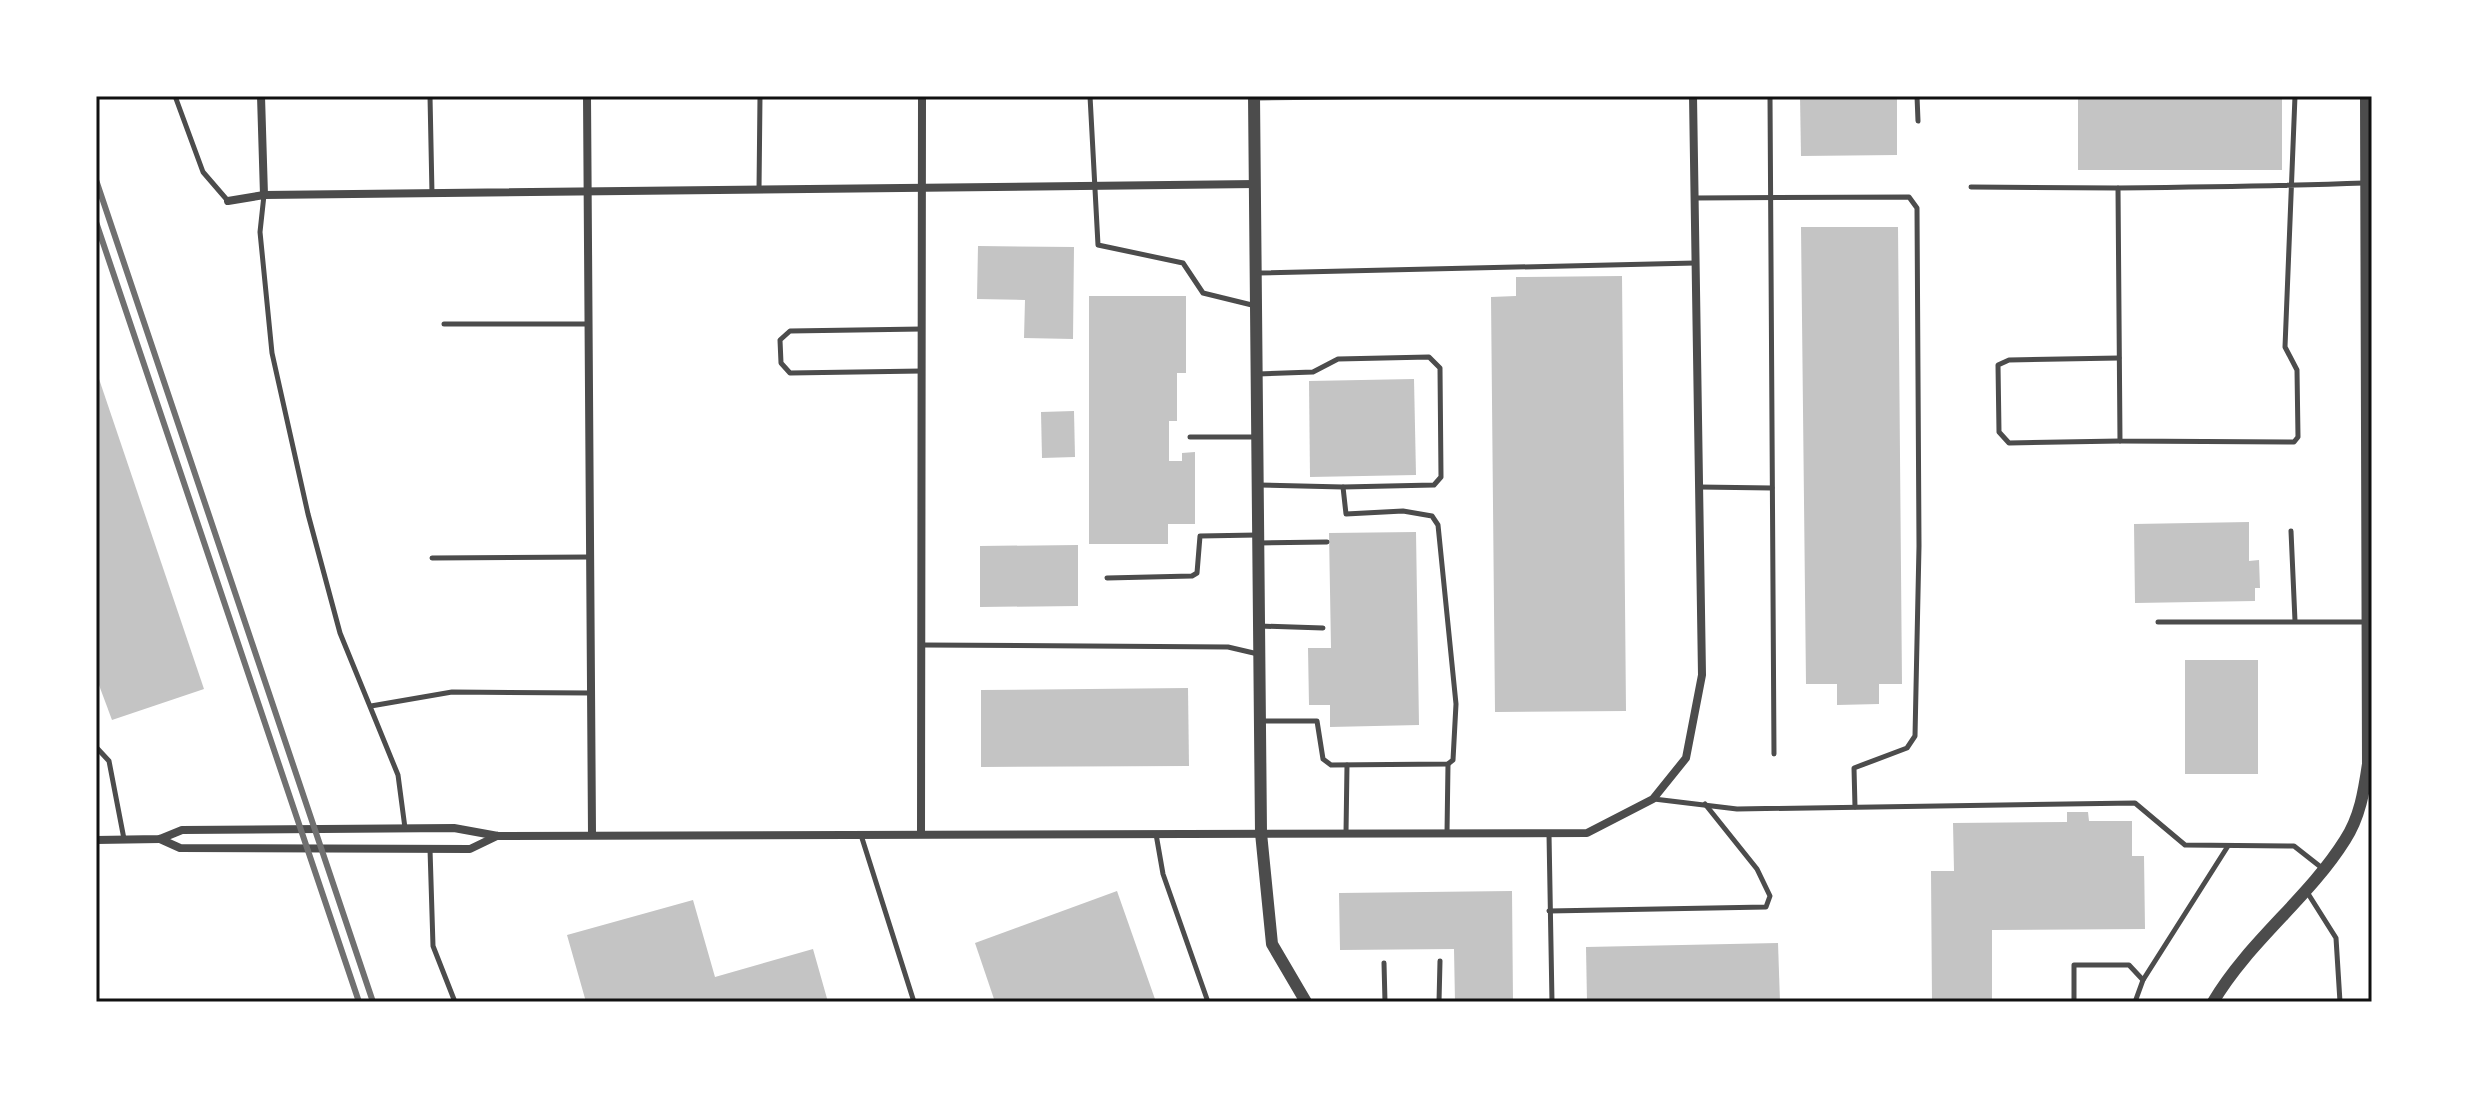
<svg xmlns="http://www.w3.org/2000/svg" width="2468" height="1098" viewBox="0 0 2468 1098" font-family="'DejaVu Sans',sans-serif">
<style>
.building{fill:#c4c4c4}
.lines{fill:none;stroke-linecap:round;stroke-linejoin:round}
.service{stroke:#4c4c4c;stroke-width:5}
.minor{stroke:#4c4c4c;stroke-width:8}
.tertiary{stroke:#4c4c4c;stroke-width:12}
.rail{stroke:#707070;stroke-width:6}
.neatline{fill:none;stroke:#111;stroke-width:3}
</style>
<rect width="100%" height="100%" fill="#fff"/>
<g class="building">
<polygon points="1800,96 1897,96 1897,155 1801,156"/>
<rect x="2078" y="96" width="204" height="74"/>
<polygon points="1801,227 1898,227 1902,684 1879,684 1879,704 1837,705 1837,684 1806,684"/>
<polygon points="978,246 1074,247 1073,339 1024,338 1025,300 977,299"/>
<polygon points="1622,276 1626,711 1495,712 1491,297 1516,296 1516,277"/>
<polygon points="1089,296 1186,296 1186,373 1177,373 1177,421 1169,421 1169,461 1182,461 1182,453 1195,452 1195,524 1168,524 1168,544 1089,544"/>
<polygon points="97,373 204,689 112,720 96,677"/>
<polygon points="1414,379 1416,475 1310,477 1309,381"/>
<polygon points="1074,411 1075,457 1042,458 1041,412"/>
<polygon points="2249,522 2249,561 2259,560 2260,588 2255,588 2255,601 2135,603 2134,524"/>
<polygon points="1416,532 1419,725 1330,727 1330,705 1309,705 1308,648 1331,648 1329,533"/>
<polygon points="1078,545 1078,606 980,607 980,546"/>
<rect x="2185" y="660" width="73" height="114"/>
<polygon points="1188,688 1189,766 981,767 981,690"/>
<polygon points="2067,812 2088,812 2089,821 2132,821 2132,856 2144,856 2145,929 1992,930 1992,1002 1932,1002 1931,871 1954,871 1953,823 2067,822"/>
<polygon points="1117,891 1156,1002 995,1002 975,943"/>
<polygon points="1512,891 1513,1002 1455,1002 1454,949 1340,950 1339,893"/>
<polygon points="693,900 715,977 813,949 828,1002 586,1002 567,935"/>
<polygon points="1778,943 1780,1002 1587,1002 1586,947"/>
</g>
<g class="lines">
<g class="service">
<polyline points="175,96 203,172 228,201"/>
<polyline points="430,96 432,194"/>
<polyline points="1090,96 1098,245 1183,263 1203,293 1256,306"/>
<polyline points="1770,96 1774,754"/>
<polyline points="1917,96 1918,121"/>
<path d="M2295 96 2285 347 2297 370 2298 437 2294 442 2120 441 2118 188C2200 187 2282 186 2364 183"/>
<polyline points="1255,98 1439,96"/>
<polyline points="1971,187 2118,188"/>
<polyline points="759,190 760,96"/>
<polyline points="264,195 260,232 272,353 308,514 340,633 398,775 405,828"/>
<polyline points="1695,198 1909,197 1917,208 1919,546 1915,736 1907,748 1854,768 1855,807"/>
<polyline points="1257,273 1695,263"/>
<polyline points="444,324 588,324"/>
<polyline points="922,329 790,331 780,340 781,363 790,373 922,371"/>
<polyline points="2119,358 2009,360 1998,365 1999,432 2009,443 2120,441"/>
<polyline points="1258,374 1313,372 1338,359 1429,357 1440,368 1441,477 1434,485 1343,487"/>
<polyline points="1190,437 1257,437"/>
<polyline points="1258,485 1343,487 1346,514 1403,511 1432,516 1438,525 1456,704 1453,760 1448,764 1331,765 1323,759 1317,721 1262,721"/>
<polyline points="1699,487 1772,488"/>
<polyline points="2291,531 2295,621"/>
<polyline points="1259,543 1327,542"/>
<polyline points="432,558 590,557"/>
<polyline points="1107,578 1192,576 1197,573 1200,536 1257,535"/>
<polyline points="2158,622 2367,622"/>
<polyline points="1260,626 1323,628"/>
<polyline points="923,645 1228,647 1258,654"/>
<polyline points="371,706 452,692 591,693"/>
<polyline points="96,747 109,761 124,839"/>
<polyline points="1654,799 1737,809 2135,803 2185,845 2294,846 2322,868"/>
<polyline points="1346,833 1347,765"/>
<polyline points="1447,833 1448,764"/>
<polyline points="1156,834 1163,874 1208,1002"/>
<polyline points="1549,834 1552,1002"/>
<polyline points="861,835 914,1002"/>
<polyline points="430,849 433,946 455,1002"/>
<polyline points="2307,892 2336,938 2340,1002"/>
<polyline points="1549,911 1766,907 1770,896 1757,869 1705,804"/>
<polyline points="1384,963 1385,1002"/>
<polyline points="1439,1002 1440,961"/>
<polyline points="2074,1002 2074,965 2129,965 2143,980"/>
<polyline points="2135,1002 2143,980 2228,846"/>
</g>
<g class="minor">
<polyline points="261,96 264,195"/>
<polyline points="587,96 592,834"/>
<polyline points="228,201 264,195 1256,184"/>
<polyline points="921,833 922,96"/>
<polyline points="160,839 180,848 470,849 497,836"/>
<polyline points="96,840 160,839 182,830 454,828 498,836 1587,833 1653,799 1686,758 1702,675 1693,96"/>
</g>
<g class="tertiary">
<polyline points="1254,96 1261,833 1272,944 1306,1002"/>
<path d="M2213 1002C2249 941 2308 899 2345 840 2360 817 2364 791 2368 764L2366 96"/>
</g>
<g class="rail">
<polyline points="96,180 373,1002"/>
<polyline points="96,222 359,1002"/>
</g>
</g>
<rect width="2468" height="1098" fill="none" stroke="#ffffff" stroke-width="196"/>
<rect x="98" y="98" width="2272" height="902" class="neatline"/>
</svg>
